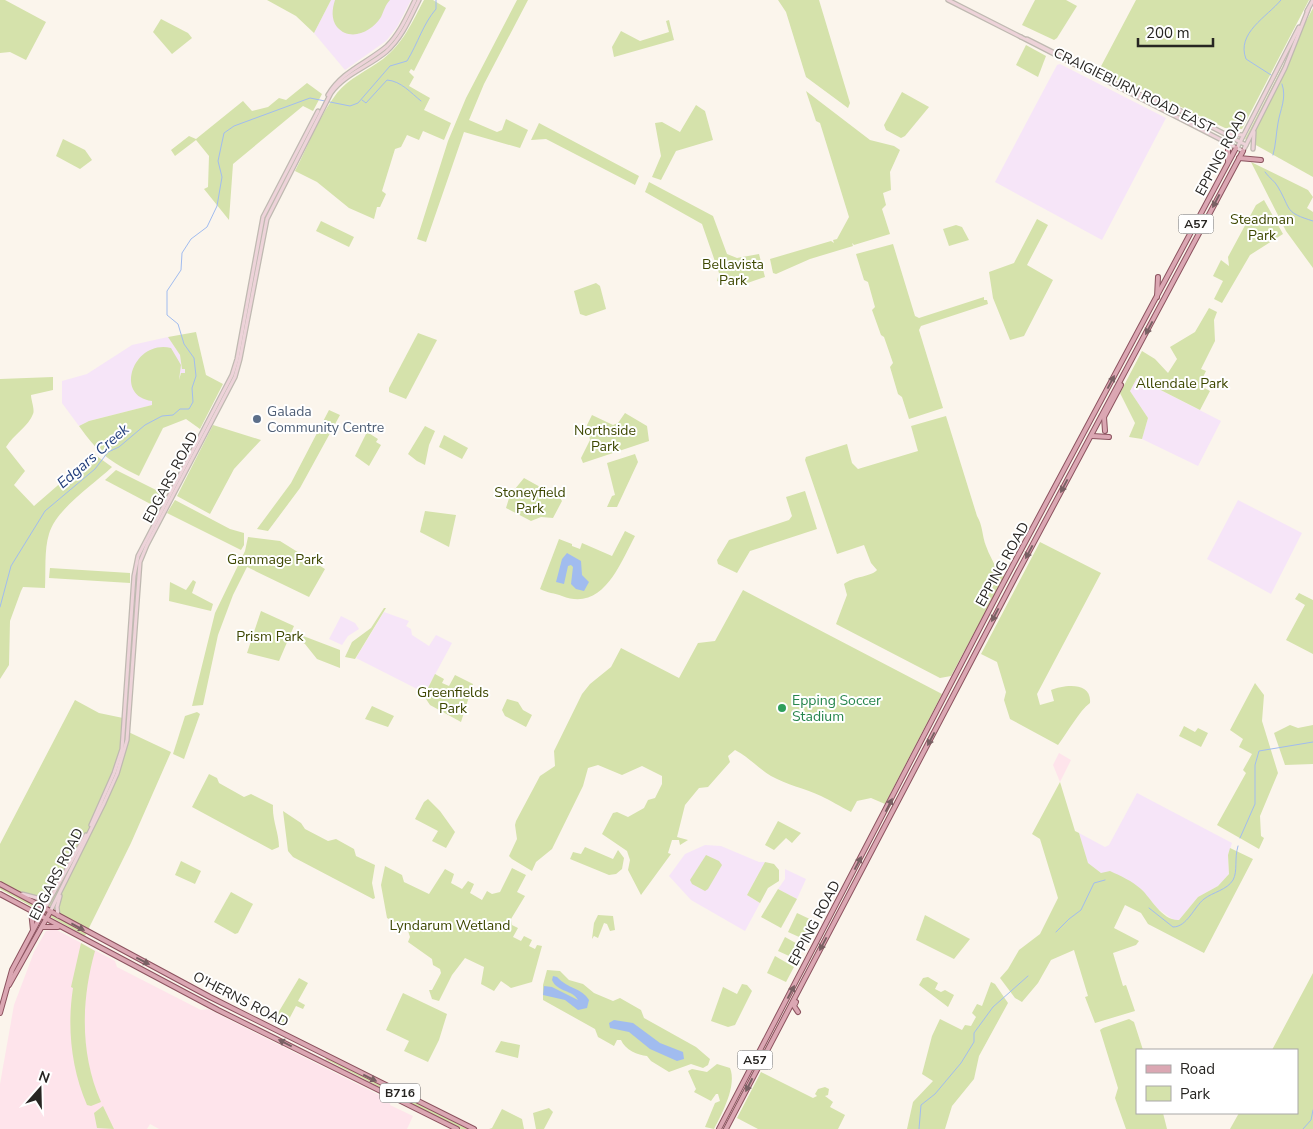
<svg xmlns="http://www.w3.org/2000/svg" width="1313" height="1129" viewBox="0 0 1313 1129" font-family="'Nunito Sans',sans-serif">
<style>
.industrial{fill:#fee4eb}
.education{fill:#f6e5f8}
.green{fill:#d5e2ab}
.water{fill:#a1bcef}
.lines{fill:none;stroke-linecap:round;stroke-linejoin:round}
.stream{stroke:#a1bcef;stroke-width:1}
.secondary-casing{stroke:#bfb9b1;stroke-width:5.5}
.primary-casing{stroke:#8c535f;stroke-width:6}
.secondary{stroke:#edd3d9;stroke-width:3}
.primary{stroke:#dba7b3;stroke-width:4}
.oneway{fill:#786063}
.service-dot{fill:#5c6f8a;stroke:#fff;stroke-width:2}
.leisure-dot{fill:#2e9e5b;stroke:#fff;stroke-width:2}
.labels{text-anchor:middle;stroke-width:4;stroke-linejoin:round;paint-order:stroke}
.shield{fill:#fff;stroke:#686664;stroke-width:1}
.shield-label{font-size:12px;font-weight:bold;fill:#272522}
.street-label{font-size:14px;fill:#272522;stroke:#fff}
.park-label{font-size:14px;fill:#3d4700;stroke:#fff}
.service-label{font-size:14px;fill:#4e5e75;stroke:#fff;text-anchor:start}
.leisure-label{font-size:14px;fill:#27864d;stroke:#fff;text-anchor:start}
.water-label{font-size:15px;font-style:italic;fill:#223e7b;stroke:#fff}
</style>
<rect width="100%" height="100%" fill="#fbf5ec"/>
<g class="industrial">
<polygon points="1059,753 1071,760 1060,782 1053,765"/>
<polygon points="55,929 115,961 117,967 201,1010 208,1009 391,1101 390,1105 413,1116 407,1129 159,1129 150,1124 147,1129 0,1129 0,1084 14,1005 34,952 46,931"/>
</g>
<g class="education">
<polygon points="331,0 411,0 397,27 386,41 345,70 314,33"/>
<polygon points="1060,64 1166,118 1102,240 995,182 1057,65"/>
<polygon points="168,337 180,355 182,368 185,369 185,373 181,373 177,383 152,405 89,421 79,426 62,403 62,381 87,374 132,345"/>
<polygon points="1137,378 1221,421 1198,466 1142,439 1148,418 1130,391"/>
<polygon points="1238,500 1302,533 1271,594 1207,559"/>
<polygon points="384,612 409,621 406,626 411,629 412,635 429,646 436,635 452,643 425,693 356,658"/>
<polygon points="341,616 355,623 359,629 348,636 342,645 329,639"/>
<polygon points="1137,793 1232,843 1228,855 1229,874 1218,886 1198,897 1179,920 1175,921 1157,908 1141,889 1101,873 1088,864 1079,833 1105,847 1109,845"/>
<polygon points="705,845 721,846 759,862 765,862 747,895 760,903 745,931 691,900 669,876 685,854"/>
<polygon points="785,869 806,879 797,899 778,889 785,879"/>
</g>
<g class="green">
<polygon points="0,0 5,0 46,22 26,60 10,52 0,53"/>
<polygon points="267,0 331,0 314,33 296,16"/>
<path d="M335 0H390C385 5 384 11 381 17 372 32 350 42 337 27 331 19 332 9 335 0Z"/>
<path d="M424 0H433L446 8 414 71 411 69 409 72 414 77 409 86 430 98 424 110 451 123 444 140 423 131 419 140 407 135 401 147 395 149 382 191 386 194 380 207H377L374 219 349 208 317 182 295 171C308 146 319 116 337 93 349 78 367 71 383 59 403 44 412 22 424 0Z"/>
<polygon points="517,0 528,0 484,84 469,120 497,132 502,130 506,119 528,130 520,148 464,132 426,242 417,239 448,141 466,98"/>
<polygon points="778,0 819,0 850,103 848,108 806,77 786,12"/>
<polygon points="1035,0 1066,0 1077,6 1057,38 1054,40 1022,25"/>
<polygon points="1136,0 1309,0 1242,129 1225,128 1158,96 1098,72"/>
<polygon points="1313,8 1313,177 1245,139"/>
<polygon points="161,19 188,33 192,38 172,54 153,32"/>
<polygon points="669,20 674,40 614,57 612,47 621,31 640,41 669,32 666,21"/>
<polygon points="1026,45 1046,56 1038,77 1016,65"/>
<polygon points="307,83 322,94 313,111 303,106 233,164 229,220 204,189 208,187 209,156 196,140 175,156 171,150 189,136 196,139 243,101 252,111 268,107 279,98 286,100"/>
<polygon points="806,91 870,140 894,146 900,150 890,172 891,190 883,193 886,205 882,209 890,234 854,245 852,243 853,246 810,259 776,274 773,273 770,259 831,241 834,243 833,240 837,239 849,217 820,123 816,121"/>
<polygon points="902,92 929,107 905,136 901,138 886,130 884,125"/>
<polygon points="696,105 705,111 713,140 676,151 661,180 652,177 661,156 655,123 662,122 680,132"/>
<polygon points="539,123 639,176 635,185 546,139 531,140"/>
<polygon points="63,139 85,150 92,160 80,169 56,156"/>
<polygon points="1251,162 1308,190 1313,197 1307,208 1313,212 1313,268 1286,231"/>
<polygon points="649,182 713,216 727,254 737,258 759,254 765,277 736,287 717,281 719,273 702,224 645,192"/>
<polygon points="1264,200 1283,234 1250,255 1222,303 1214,299 1223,281 1213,276 1221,260 1229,266 1228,257 1256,205"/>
<polygon points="1037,219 1048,225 1027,265 1053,280 1024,336 1010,340 993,298 989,272 1014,263"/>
<polygon points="321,221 354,237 349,247 316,231"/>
<polygon points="956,225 962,227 969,240 949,246 943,229"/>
<polygon points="893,244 915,316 919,318 984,297 984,300 987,300 988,304 921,326 919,330 943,408 909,419 902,397 898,394 890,367 893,363 884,337 881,335 872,310 875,307 868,282 864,280 856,254"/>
<polygon points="596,283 600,286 606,309 586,316 580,314 574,291"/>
<polygon points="1209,308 1217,312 1214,320 1215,341 1201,369 1206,371 1199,385 1210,391 1200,410 1137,378 1130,391 1148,418 1142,439 1129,437 1135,423 1120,393 1142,351 1155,359 1168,373 1177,359 1170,347 1195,332"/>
<path d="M196 332 206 375 223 384 200 429 186 419 163 428 139 476C109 461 98 453 79 426L89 421 152 405V401C113 396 134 339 171 348L181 365 179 380 181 373H185V369H182L180 355 168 337Z"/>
<polygon points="418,333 437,340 406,399 389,392 389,388"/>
<path d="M53 377V390L31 395C31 400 35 410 33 414 29 426 13 435 6 447L25 471 14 485 34 506 94 454 112 467C93 485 56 509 49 534 44 550 46 571 45 588L23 587 21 591 10 621 9 665 0 679V379Z"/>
<polygon points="329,410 340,415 300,488 268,531 257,529 291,483"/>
<polygon points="625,413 647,426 649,441 583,463 581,458 590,440 587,425 592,415 613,425 618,423"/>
<path d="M946 416 977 516C983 526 982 536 986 546 989 555 994 562 997 571L1005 575 951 676 940 678 836 624 847 595 844 584C852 577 873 576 877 570L871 563 864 545 837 554 805 460 806 457 847 444 852 463 858 469 918 451 911 426Z"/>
<polygon points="213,425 261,440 234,469 210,514 177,496"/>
<polygon points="425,426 435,431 429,445 425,465 417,461 408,454"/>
<polygon points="367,432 378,439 376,442 381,445 369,466 355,456"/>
<polygon points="444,435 468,448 462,459 439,447"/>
<polygon points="635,454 638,462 617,507 607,507 612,496 615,495 607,463"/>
<polygon points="116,470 164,494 158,508 105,480"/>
<polygon points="524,478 560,498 562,501 553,518 541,517 531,521 506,508 510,495"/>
<polygon points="805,491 817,529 750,551 737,573 718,564 717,560 729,540 789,520 792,516 786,497"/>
<polygon points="175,500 230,529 244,533 244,545 241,550 167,513"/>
<polygon points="425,511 456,515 449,547 420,532"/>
<path d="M625 531 635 536C620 564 603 612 562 596 555 593 547 593 540 589L559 539 572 544V546L580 549 582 543 612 556Z"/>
<polygon points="248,537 280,541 325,569 309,597 247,567 233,595 218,635 203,705 192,706 215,613 245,551"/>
<path d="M1040 542 1101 573 1037 694 1040 705 1054 701 1051 690C1064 685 1092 681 1090 703 1079 711 1068 732 1058 745L1010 719 1004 700 1006 692 997 662 981 654Z"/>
<polygon points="50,568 130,573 130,583 49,578"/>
<polygon points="193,580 196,582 192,593 213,604 211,611 169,601 170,582 186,590"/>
<path d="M743 590 942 694 885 804 871 798 857 801 851 812C841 807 830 800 821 796 804 788 787 785 771 776 758 768 750 758 735 750L728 756 730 762 708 787 699 788 685 805 677 837 688 840 680 845 679 840H672L668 853 671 854 641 895 628 870 630 860 627 851 602 834 613 813 617 812 628 817 644 808 648 800 655 798 662 784V776L642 766 622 775 598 765 588 768 583 786 552 849 536 862 532 871 512 859 509 856 517 839 515 825 516 821 540 776 555 766 554 751 582 694 590 684 611 667 621 648 679 678 698 643 715 641Z"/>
<polygon points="1299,593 1313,600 1313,654 1286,640 1305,605 1295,599"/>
<polygon points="384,608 386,608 355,659 345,657 352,642 371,628"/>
<polygon points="261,611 294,626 279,661 247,653"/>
<polygon points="298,634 340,650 340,668 317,659 305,644 295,638"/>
<polygon points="435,674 444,679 442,683 449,686 455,675 473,684 461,722 430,705 424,696"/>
<polygon points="1255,683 1264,695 1262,721 1278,773 1260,816 1261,836 1264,838 1259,849 1217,825 1246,773 1243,770 1252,754 1239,747 1243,739 1230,730"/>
<polygon points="507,699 518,702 523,710 532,715 526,727 505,716 502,710"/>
<polygon points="75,700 99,713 123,718 122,729 171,752 131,843 85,936 0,889 0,844"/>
<polygon points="372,706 394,716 388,727 365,719"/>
<polygon points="197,712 200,714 184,759 173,754 185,716"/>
<polygon points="1290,725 1298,728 1313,725 1313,764 1285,765 1274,733"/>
<polygon points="1184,726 1195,732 1198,728 1208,733 1201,747 1179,736"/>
<path d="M209 774 217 778 219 783 244 797 251 794 273 805C272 820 279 833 279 847L272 850 192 807Z"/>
<path d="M1060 782 1075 831 1079 833 1088 863 1101 873 1110 871C1121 876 1132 881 1141 889 1151 898 1162 921 1179 920L1198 897 1218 886 1229 874 1228 855 1230 848 1253 859 1204 953 1148 924 1141 913 1125 905 1114 928 1139 941 1136 945 1113 953 1123 986 1126 985 1135 1011 1095 1023 1085 997 1088 996 1074 950 1051 960 1038 983 1022 1002 1015 998 1000 978 1008 969 1019 950 1040 934 1058 898 1040 839 1032 834Z"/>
<polygon points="428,799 440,811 455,832 446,848 432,841 438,831 415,819 424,802"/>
<polygon points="283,811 301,823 305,829 328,841 336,839 354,849 356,856 375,865 372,883 375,898 373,899 293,857 288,851"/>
<polygon points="778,821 801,833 792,843 786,838 774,850 765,845"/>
<polygon points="585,847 613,859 618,850 624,858 622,869 616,874 609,875 570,859 573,852 581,854"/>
<polygon points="706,855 719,861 722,865 708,889 705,891 692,884 690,880"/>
<polygon points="181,861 201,871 195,884 175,875"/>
<polygon points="765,862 774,864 779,870 779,881 768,888 760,903 747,895"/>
<polygon points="385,866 402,875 404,882 429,894 445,869 454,874 451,883 462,889 468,881 474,884 470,893 482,900 487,891 492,894 500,892 512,868 526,875 517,892 525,896 511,919 512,925 518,928 513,937 521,941 524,936 532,940 529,946 535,949 537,945 542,946 532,982 511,988 501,981 494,991 481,984 484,967 465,958 452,975 439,1001 432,999 429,990 432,990 441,973 440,969 433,965 432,959 408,942 410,937 407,928 387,918 381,885"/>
<polygon points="778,889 797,899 781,928 761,917"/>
<polygon points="231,892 253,904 238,933 235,934 214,922"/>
<polygon points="797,913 816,922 808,941 788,932"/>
<polygon points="598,915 613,916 615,930 610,931 607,924 604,923 598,938 594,936 592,939 594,923"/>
<polygon points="925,915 970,939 954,959 916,940"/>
<polygon points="785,937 803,947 798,960 778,951"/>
<path d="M81 943 95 951C81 1001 80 1054 101 1102L91 1106 87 1105C71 1068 67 1027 73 988L71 987Z"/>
<polygon points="775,956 794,967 786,982 767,973"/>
<path d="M547 970 560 971 569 980 583 984 594 993 613 1001 620 998 641 1010 644 1018 696 1047 710 1059 708 1065 703 1068 691 1064 669 1072 651 1061 647 1056C638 1055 625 1050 621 1040H617L614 1046 598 1037 595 1029 543 1000V985Z"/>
<polygon points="1313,973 1313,1129 1230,1129 1239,1113 1297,1113 1297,1050 1272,1050"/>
<polygon points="928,977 938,983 935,989 941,992 945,990 954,995 948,1007 919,985 923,978"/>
<polygon points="299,978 308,983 298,1001 305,1005 303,1009 296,1006 286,1025 275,1018"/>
<polygon points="991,982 995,984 1008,1003 979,1056 974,1079 952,1106 945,1129 907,1129 913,1102 933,1081 922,1074 932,1036 940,1019 962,1030 965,1025 971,1026 976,1017 972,1013 977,1004 982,1006"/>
<polygon points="742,984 747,985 752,991 735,1025 728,1027 711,1021 723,987 737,994"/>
<polygon points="403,993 447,1014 439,1040 428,1062 404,1051 409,1041 386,1030"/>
<polygon points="1129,1019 1134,1022 1143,1050 1137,1050 1137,1113 1163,1113 1167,1129 1126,1129 1115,1098 1118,1088 1100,1030 1103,1028"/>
<polygon points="501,1041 520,1045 518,1058 495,1052"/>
<polygon points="328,1057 471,1129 461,1129 325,1059"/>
<path d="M717 1064 730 1068C737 1085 723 1112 714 1129L705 1127 715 1103 720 1101 718 1094H716L711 1101 694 1092 696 1089 688 1071 692 1069 707 1072Z"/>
<polygon points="761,1072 813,1098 817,1096 815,1094 818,1089 825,1087 829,1089 828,1095 825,1096 833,1102 830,1107 845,1115 838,1129 758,1129 737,1118"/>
<polygon points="103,1106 114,1129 97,1128 94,1113"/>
<polygon points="549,1108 553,1112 544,1129 536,1129 533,1113"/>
<polygon points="502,1109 522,1119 524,1129 489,1129 492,1128"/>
</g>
<g class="water">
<polygon points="567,553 581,561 582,575 589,582 584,591 576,589 571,584 573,567 571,565 568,566 564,584 556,582 562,559"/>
<path d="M553 976 557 977C568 989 582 988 589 1000L587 1008 578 1010 565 1000 543 995 544 986 552 987 578 1000C573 990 557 992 552 980Z"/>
<polygon points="614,1020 633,1023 660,1043 683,1052 684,1059 677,1061 650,1049 629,1032 610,1028 609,1023"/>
</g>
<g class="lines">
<g class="stream">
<path d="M1271 75 1246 59C1236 33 1267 17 1281 0"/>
<path d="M362 100 366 103 387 80C401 81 411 93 421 101"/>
<path d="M1273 155C1276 144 1276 134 1278 123 1280 110 1287 98 1282 84"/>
<path d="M1265 172C1269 178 1275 181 1278 187 1292 211 1284 212 1313 221"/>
<path d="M0 607 11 566 45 511 95 469 108 452 119 447 145 425 162 416 173 415 180 409H189L193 402 192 388 196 376 194 358 184 344 178 324 167 315V291L181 270 182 253 191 239 207 227 217 206 222 177 218 161 224 133 234 126 310 98 350 106 358 103 390 66 407 61C418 43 423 24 436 9V0"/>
<polyline points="1240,838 1255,804 1255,765 1259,751 1313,742"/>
<path d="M1149 908 1173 927C1187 927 1194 907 1204 899 1213 892 1227 890 1233 880 1238 871 1234 859 1238 846"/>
<polyline points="1056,932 1069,919 1081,910 1094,883 1105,880"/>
<polyline points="919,1129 921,1105 935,1094 961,1063 974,1042 974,1033 993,1007 1028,976"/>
<polyline points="1303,1129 1311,1120 1313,1110"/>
</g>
<g class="secondary-casing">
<g id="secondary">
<polyline points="948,0 1021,37"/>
<polyline points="1307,11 1313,0"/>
<polyline points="1021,37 1243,151 1285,68 1308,10"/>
<polyline points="1027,39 1126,89 1179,110 1246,145"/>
<path d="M328 95C342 71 367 63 387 46 400 33 407 16 415 0"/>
<polyline points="1226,134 1243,135"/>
<polyline points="1237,148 1299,27"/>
<polyline points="1253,149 1254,132"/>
<polyline points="91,825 114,773 122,749 134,576 138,556 232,375 237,359 263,217 318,111"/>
<polyline points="22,894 49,901"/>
<polyline points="45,908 86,835"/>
<path d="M50 912 104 803 117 774 127 740 140 562 147 545 235 377 240 359 267 219 331 93C345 74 368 67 386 52 402 38 410 18 419 0"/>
<polyline points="58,916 57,907 60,896"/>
</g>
</g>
<g class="primary-casing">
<g id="primary">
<polyline points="1228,145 1228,161"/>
<polyline points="1239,158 1261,160"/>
<polyline points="1157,297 1158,277"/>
<polyline points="1105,431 1104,417 1121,385"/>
<polyline points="1092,436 1109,437"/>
<polyline points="0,884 210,997 474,1129"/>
<polyline points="0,894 218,1010 457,1129"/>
<polyline points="31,911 33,930"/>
<polyline points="43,927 58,927"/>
<polyline points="9,985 50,912"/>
<polyline points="796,1002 794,1006 798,1012"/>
<polyline points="0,1013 12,970 45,908"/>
<polyline points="719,1129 998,593 1236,148"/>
<polyline points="726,1129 1018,572 1243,151"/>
</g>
</g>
<use href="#secondary" class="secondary"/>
<use href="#primary" class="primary"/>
</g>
<defs><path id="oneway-solid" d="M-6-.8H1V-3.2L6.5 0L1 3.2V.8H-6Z" transform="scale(1.25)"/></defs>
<g class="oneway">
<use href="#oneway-solid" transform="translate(1216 201) rotate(118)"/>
<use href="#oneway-solid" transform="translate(1149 328) rotate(118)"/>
<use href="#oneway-solid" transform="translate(1111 382) rotate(-62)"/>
<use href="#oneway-solid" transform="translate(1064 486) rotate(118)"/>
<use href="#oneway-solid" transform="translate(1029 552) rotate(118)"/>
<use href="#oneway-solid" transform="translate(995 615) rotate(118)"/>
<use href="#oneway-solid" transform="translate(931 739) rotate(118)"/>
<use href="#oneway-solid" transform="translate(889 805) rotate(-63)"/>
<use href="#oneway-solid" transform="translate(858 863) rotate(-62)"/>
<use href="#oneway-solid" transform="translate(78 927) rotate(28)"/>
<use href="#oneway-solid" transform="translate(823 944) rotate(118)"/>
<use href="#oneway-solid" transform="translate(143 961) rotate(27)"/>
<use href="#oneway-solid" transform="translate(791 992) rotate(-62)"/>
<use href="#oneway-solid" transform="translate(285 1043) rotate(-153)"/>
<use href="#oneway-solid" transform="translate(370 1078) rotate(26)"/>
<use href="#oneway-solid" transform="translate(749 1085) rotate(117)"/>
</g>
<circle class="service-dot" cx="257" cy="419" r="5"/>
<circle class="leisure-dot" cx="782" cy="708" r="5"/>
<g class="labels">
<g class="shield">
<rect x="1178.5" y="214.5" width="35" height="19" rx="4"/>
<rect x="737.5" y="1050.5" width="35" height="19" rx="4"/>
<rect x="380" y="1083.5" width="40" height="19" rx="4"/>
</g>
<g class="shield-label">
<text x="1196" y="228">A57</text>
<text x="755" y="1064">A57</text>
<text x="400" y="1097">B716</text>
</g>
<g class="street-label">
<text transform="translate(1134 90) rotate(26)" y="5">CRAIGIEBURN ROAD EAST</text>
<text transform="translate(1221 153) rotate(-62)" y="5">EPPING ROAD</text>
<text transform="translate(170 477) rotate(-62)" y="5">EDGARS ROAD</text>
<text transform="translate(1002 564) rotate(-61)" y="5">EPPING ROAD</text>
<text transform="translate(56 874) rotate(-63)" y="5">EDGARS ROAD</text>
<text transform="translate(814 923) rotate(-62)" y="5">EPPING ROAD</text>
<text transform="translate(241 999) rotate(27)" y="5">O'HERNS ROAD</text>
</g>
<g class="park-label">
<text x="1262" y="224">Steadman<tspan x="1262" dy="16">Park</tspan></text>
<text x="733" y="269">Bellavista<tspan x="733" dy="16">Park</tspan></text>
<text x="1182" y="388">Allendale Park</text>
<text x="605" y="435">Northside<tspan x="605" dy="16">Park</tspan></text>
<text x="530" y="497">Stoneyfield<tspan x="530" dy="16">Park</tspan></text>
<text x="275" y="564">Gammage Park</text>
<text x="270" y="641">Prism Park</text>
<text x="453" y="697">Greenfields<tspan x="453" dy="16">Park</tspan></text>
<text x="450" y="930">Lyndarum Wetland</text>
</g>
<g class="service-label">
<text x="267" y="416">Galada<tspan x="267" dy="16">Community Centre</tspan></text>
</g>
<g class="leisure-label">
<text x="792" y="705">Epping Soccer<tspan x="792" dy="16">Stadium</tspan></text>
</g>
<g class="water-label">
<text transform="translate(93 456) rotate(-41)" y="5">Edgars Creek</text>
</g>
</g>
<rect x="1136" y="1049" width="162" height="65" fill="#ffffff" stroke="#a9a8a7"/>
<rect x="1146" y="1065" width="25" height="8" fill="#dba7b3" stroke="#a9a8a7"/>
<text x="1180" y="1074" font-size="15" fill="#272522">Road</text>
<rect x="1146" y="1086" width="25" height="15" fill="#d5e2ab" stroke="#a9a8a7"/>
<text x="1180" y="1099" font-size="15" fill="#272522">Park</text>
<g transform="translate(40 1089) rotate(20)" stroke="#ffffff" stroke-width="4" paint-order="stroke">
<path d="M0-4L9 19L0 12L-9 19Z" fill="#272522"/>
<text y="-8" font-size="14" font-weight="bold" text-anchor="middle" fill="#272522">N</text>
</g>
<path d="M1138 38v8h75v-8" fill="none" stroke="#272522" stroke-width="2.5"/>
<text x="1146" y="38" font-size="15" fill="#272522" stroke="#ffffff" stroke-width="4" paint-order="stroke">200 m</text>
</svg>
